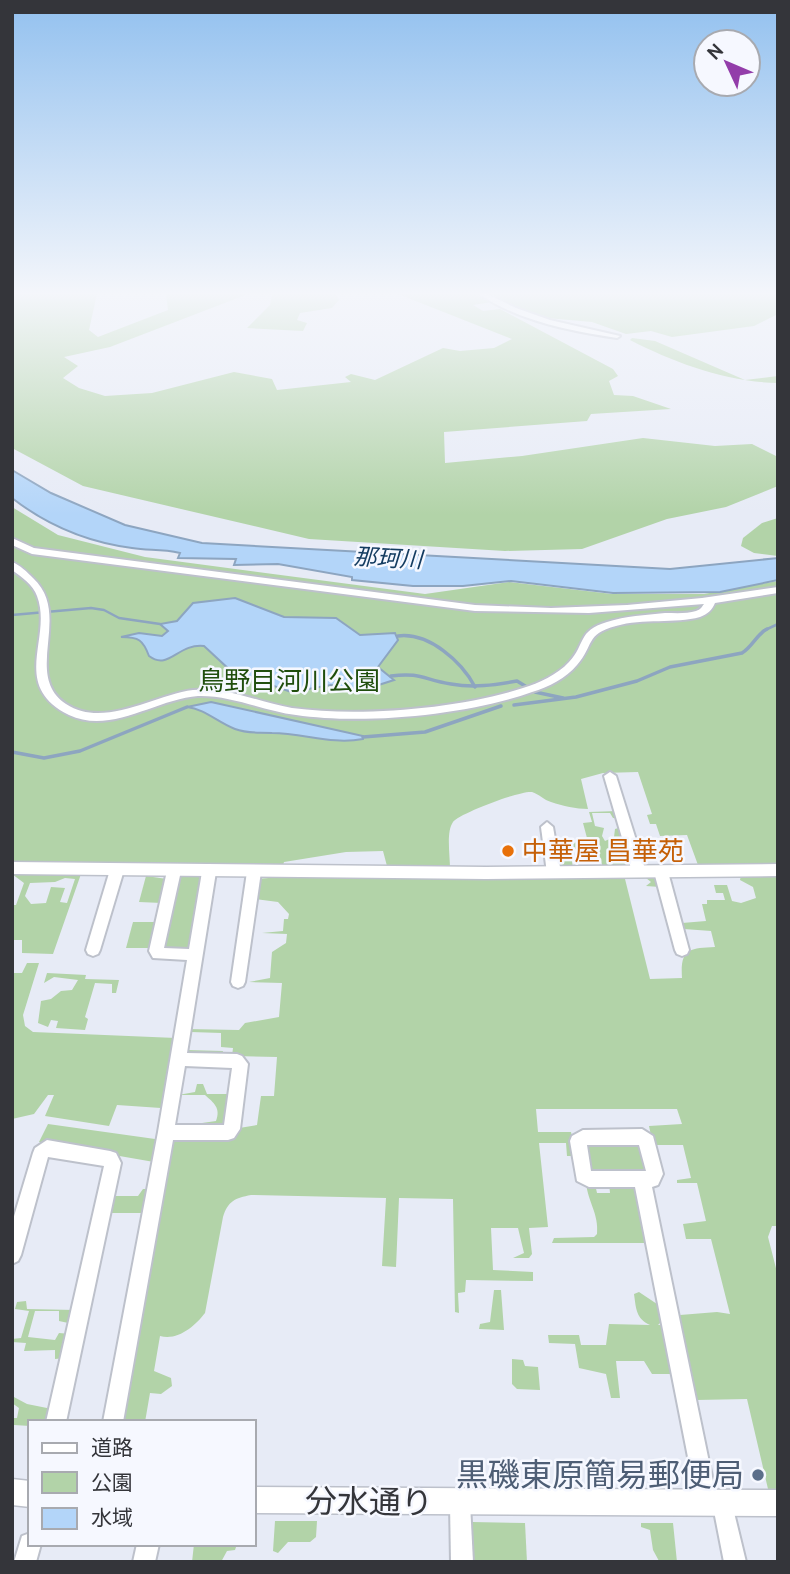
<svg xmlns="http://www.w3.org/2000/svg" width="790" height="1574" viewBox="0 0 790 1574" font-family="Cabin,'Noto Sans JP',sans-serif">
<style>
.green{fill:#b2d3a8;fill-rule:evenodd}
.water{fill:#b3d5f9;stroke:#8da5c0;stroke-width:2}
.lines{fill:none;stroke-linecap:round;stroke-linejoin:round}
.stream-far1{stroke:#8da5c0;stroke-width:2.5}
.stream{stroke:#8da5c0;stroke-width:3.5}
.minor-casing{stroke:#bdc1cb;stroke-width:4}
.tertiary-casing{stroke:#bdc1cb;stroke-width:3}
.minor{fill:#fff;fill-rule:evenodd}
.tertiary{fill:#fff;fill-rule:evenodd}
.food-dot{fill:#e8710a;stroke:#f6f8ff;stroke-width:2.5}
.service-dot{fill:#5c6f8a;stroke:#f6f8ff;stroke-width:2.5}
.labels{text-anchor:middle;stroke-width:5;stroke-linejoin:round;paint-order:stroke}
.far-water-label{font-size:23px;font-style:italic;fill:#143c61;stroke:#f6f8ff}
.park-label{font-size:26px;fill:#204e0d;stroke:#f6f8ff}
.food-label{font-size:26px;fill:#c56008;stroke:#f6f8ff;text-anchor:start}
.near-service-label{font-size:32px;fill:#4e5e75;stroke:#f6f8ff;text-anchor:end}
.near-street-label{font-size:32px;fill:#34353a;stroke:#f6f8ff}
</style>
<rect width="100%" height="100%" fill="#e7ebf6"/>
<g class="green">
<polygon points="12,294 97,294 89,330 98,337 168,310 166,294 248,294 110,347 64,357 78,366 63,378 79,388 105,396 152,393 234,372 272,379 277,390 351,382 345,377 351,374 375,380 443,348 460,351 494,348 512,339 398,294 778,294 778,314 754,326 672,337 651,331 626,334 592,322 547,318 527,314 498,301 473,305 483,311 500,309 613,369 618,376 609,381 614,395 633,396 671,409 591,414 587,421 444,432 445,463 522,456 643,438 715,446 752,444 778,457 778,486 726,507 667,519 582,549 505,551 309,539 83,486 12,448"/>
<polygon points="272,294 336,294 339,300 332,308 300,313 297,320 307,323 303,331 247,328 270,305"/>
<path d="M632 338 655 341 745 380 778 376V383C726 382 675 363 630 340Z"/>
<path d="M12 507 58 535 145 557 425 594 509 582 612 594H704L778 581V866L698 865 687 835 660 836 656 824H650L647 815 652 814 638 772 603 773 581 779 588 809C576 809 563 806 551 802 544 800 539 794 532 792 521 790 458 814 453 822 446 832 450 855 450 869L387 866 383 851 346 852 284 862 282 868 81 874 53 954 22 953V940H12V905H16L24 883 12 874ZM65 878 75 879 67 903 60 902 65 888 51 887 46 903 31 904 25 896 30 883 55 882Z"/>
<polygon points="778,518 778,556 754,553 741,546 743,538 762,523"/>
<polygon points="617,811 620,819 613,818 610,813 592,813 595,826 604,828 602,836 605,841 614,837 615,829 622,827 634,865 603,868 598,849 570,849 573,868 563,868 557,863 555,843 596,842 596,838 587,838 583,823 592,822 589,812"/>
<path d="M778 874V1226H772L768 1237 778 1276V1491L768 1489 747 1399 696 1400 680 1315 717 1312 730 1314 711 1239H686L683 1224 706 1221 697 1183H677V1180L691 1178 683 1145H653L649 1126 682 1124 677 1109H536L538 1132H571L576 1156H567L566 1143H539L548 1227 529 1228 532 1254 529 1258H513L524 1253 518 1228H491L493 1270 533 1272V1281L466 1280 465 1292 458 1293 459 1313 455 1312 453 1199 399 1198 396 1267 382 1266 386 1198 251 1195C235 1198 228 1201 223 1217L205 1313C195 1326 178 1341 160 1336L154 1371 171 1378 172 1386 161 1394 150 1393 145 1422H122L173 1139 257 1125 261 1096H274L277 1057 232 1056 233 1048 221 1047V1033L191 1032 187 1050 223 1051 222 1056H186V1029L239 1030 245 1023 279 1017 282 983 249 982 270 978 272 952 286 943 287 934 262 933 283 931 284 919H288L289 914 278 902 255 899 257 879 292 876H652L660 887 646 886 651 882 646 878 625 879 650 979 682 978C680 949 689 948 715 947L711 931 684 929 682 923 706 921 702 904H707V900H725L723 893H716L714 885H727L732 901 741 903 756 898 753 887 740 880 741 875Z"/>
<polygon points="146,876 167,879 162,903 139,902"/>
<polygon points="180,876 198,876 201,880 190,948 186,951 162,948 176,879"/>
<polygon points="133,922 158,922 152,948 126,948"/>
<polygon points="27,963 39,963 23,1015 25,1026 33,1032 176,1038 161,1108 117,1105 109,1126 45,1116 54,1095 48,1095 34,1114 12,1119 12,973 22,973"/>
<polygon points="47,973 86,975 85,979 119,980 116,993 112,993 112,984 95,983 85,1017 88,1019 85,1030 56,1028 58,1021 51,1020 48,1027 38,1023 41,1001 51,999 61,991 72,990 78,980 54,977 44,983"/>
<path d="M197 1084H203L207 1094H233L224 1128H191L195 1124 216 1121C221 1108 214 1103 205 1095H178L195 1092Z"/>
<polygon points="48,1124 155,1139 158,1142 154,1162 39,1142"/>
<polygon points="587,1142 643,1144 648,1169 643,1173 591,1174 582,1146"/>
<path d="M586 1183 595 1184 597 1193H610L609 1183 636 1187 647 1243H552L554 1238 594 1237 597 1234C599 1214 588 1202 586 1183Z"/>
<polygon points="143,1189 149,1189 140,1242 137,1242 141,1213 109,1213 112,1196 138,1196"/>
<polygon points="494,1290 501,1290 504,1330 479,1329 480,1324 490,1322"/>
<path d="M639 1292 660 1306 663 1320 658 1325H664L673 1374H652L644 1361H616L620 1398H611L606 1374 579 1368 575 1344 549 1343 548 1335H579L581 1345H606L609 1324 650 1325C636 1319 636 1308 634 1294Z"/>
<polygon points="26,1301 27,1309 75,1310 73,1324 59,1321 59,1311 35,1311 28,1337 55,1340 59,1333 71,1334 65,1358 55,1359 55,1350 24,1351 26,1343 12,1342 12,1339 21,1338 29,1311 15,1309 17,1302"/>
<polygon points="512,1359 523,1360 525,1366 538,1367 540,1390 517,1389 512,1384"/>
<polygon points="12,1396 27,1404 52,1409 50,1422 30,1422 30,1426 14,1425 12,1428 12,1418 17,1418 19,1408 12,1403"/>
<polygon points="275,1521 317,1521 316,1537 310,1542 288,1542 278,1553 273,1551"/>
<polygon points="472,1522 525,1523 527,1562 468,1562 467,1529"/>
<polygon points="641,1523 673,1523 677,1562 659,1561 653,1550 650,1530 641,1527"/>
<polygon points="194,1544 237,1544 235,1550 227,1551 221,1562 192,1562"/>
</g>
<g class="water">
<path d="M12 470 51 493 125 525 202 543 670 569 778 558V580L720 592 613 593 511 581 463 586H413L352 580V577L278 564 234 565 236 559 178 558 180 553C160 548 149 551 132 548 86 542 48 526 12 498Z"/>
<path d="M235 598 284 617 336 618 360 635 395 633 398 640 378 667 394 680 360 691 331 685 291 692 231 671 204 646C178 643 169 671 149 656 143 640 139 637 121 637L139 633 162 636 168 631 160 624 177 621 193 603Z"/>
<path d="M211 702 363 736V739C331 745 304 733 272 733 259 732 248 734 235 729 217 722 205 709 187 707Z"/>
</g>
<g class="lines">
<g class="stream-far1">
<polyline points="12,615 91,608 104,610 119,618 160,624"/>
<polyline points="763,631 778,624"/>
</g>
<g class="stream">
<path d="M398 636C429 632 462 662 475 687"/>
<path d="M391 676C421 672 424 680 451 684 474 688 494 685 517 681L535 692 563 698"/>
<path d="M514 705 576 697 637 681 670 667 742 653C753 646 756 635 767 629"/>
<polyline points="363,737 425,732 501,706"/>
<polyline points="12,752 44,758 80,751 187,707"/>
</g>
<g class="minor-casing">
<g id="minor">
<path d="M479 294H487L516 308 550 320 620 336 617 338C570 331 519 321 479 294Z"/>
<path d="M12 538 34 548 475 605 551 608 627 605 702 598 778 587V593L715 603C712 610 708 614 700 617 675 624 643 618 616 626 585 634 594 646 577 665 566 678 549 687 532 692 468 715 364 725 296 715 264 711 231 695 198 696 156 699 111 735 69 715 9 685 53 638 37 596 33 585 22 577 12 570V562C20 565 27 572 33 578 73 615 22 674 66 704 104 729 153 695 193 690 227 686 260 703 292 708 360 717 458 709 523 688 539 683 557 675 569 662 586 644 577 631 607 622 626 616 645 615 665 613 675 613 687 614 696 611 701 609 701 608 704 604L589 613 475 611 32 554 12 545Z"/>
<polygon points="610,772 616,776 646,872 644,875 634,875 632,872 604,776"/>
<polygon points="547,822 553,827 561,873 559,876 549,876 547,873 541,827"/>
<polygon points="117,865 122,867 124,870 100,950 98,954 93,956 88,954 86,950 110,870 112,867"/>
<path d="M174 866 179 868 181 871 164 948 189 949 202 872 204 869H214L216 872 187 1053 237 1054 242 1056 248 1064 240 1129 234 1138 228 1140H173L123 1422H103L158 1132 187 960 153 958 149 951 167 871 169 868ZM185 1066 232 1068 224 1125H175Z"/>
<polygon points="254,867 259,869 261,872 245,982 243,986 238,988 233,986 231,982 247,872 249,869"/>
<polygon points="661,867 666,869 668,872 689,950 687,954 682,956 677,954 675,950 654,872 656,869"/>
<path d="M642 1129 653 1136 663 1174 658 1185 652 1187 716 1496 723 1493 730 1496 746 1562H724L714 1511 707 1513 700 1510 697 1503 635 1187H589L577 1181 570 1141 572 1136 583 1130ZM587 1145H639L646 1171H591Z"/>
<polygon points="47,1140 110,1151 116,1153 121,1163 66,1422 46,1422 104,1166 48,1157 21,1255 18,1261 12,1264 12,1223 33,1153 35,1148"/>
<polygon points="460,1493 467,1496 470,1503 473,1562 451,1562 450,1503 453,1496"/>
<polygon points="30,1533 30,1544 41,1544 36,1562 14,1562 22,1536"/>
<polygon points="137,1544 159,1544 155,1562 133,1562"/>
</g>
</g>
<g class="tertiary-casing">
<g id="tertiary">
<polygon points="12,862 486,867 778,864 778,876 486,879 12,874"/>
<polygon points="12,1479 30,1481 30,1507 12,1505"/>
<polygon points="254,1487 778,1490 778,1516 254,1513"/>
</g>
</g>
<use href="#minor" class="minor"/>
<use href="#tertiary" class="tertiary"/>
</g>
<linearGradient id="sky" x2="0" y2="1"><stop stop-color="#93c1ef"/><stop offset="0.57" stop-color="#f4f6fb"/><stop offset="1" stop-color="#f4f6fb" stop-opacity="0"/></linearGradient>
<rect width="790" height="515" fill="url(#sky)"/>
<circle class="food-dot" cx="508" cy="851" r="7"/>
<circle class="service-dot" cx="758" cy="1475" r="7"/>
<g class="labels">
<g class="far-water-label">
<text transform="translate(388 558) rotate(3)" y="8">那珂川</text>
</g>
<g class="park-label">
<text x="289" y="690">鳥野目河川公園</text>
</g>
<g class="food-label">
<text x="522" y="860">中華屋 昌華苑</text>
</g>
<g class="near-service-label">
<text x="744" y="1486">黒磯東原簡易郵便局</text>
</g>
<g class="near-street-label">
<text transform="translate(369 1502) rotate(1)" y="11">分水通り</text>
</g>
</g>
<rect width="790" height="1574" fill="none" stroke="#34353a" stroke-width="28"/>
<rect x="28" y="1420" width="228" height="126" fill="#f6f8ff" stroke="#a8aab0" stroke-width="2"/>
<rect x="42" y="1443" width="35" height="10" fill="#ffffff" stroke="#a8aab0" stroke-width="2"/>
<text x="91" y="1455" font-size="21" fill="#34353a">道路</text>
<rect x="42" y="1472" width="35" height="21" fill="#b2d3a8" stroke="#a8aab0" stroke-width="2"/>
<text x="91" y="1490" font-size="21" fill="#34353a">公園</text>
<rect x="42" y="1508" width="35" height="21" fill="#b3d5f9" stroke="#a8aab0" stroke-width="2"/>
<text x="91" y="1525" font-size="21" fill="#34353a">水域</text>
<g transform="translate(727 63) rotate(314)"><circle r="33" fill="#f6f8ff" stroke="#a8aab0" stroke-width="2"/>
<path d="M0-5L12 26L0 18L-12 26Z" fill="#933daa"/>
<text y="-10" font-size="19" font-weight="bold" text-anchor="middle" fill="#34353a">N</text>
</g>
</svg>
